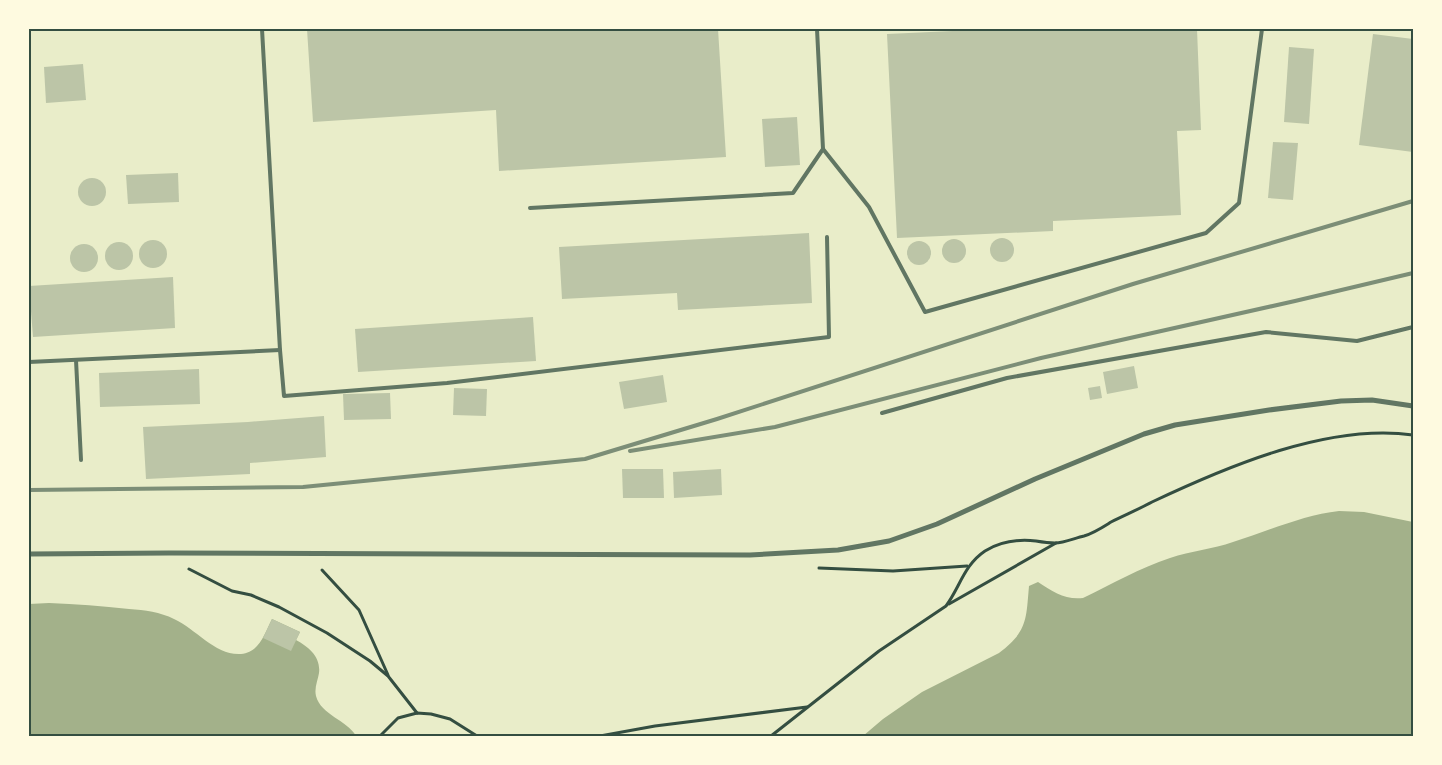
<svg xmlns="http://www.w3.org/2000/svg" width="1442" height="765" viewBox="0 0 1442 765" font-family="Raleway,sans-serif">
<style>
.water{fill:#a3b18a}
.building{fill:#bcc5a7}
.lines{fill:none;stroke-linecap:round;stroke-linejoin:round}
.path{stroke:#344e41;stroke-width:3}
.service{stroke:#617663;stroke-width:4}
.minor{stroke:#617663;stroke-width:5}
.rail{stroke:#7c8e77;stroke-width:4}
.neatline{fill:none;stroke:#344e41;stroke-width:2}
</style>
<rect width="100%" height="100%" fill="#e9edc9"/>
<g class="water">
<path d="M1339 511 1364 512 1413 522V736H863L883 719 922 692 999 653C1028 631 1026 619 1029 586L1038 582C1053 592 1065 600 1083 598 1112 584 1140 568 1170 558 1191 551 1213 549 1233 542 1268 531 1303 515 1339 511Z"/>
<path d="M49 603C76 604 102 606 129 609 145 610 160 612 174 619 196 629 216 656 241 654 259 653 265 633 272 619L300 632 296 640C309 647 321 657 319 673 318 680 314 688 316 696 321 715 347 720 356 736H29V604Z"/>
</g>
<g class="building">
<polygon points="307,29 718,29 726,157 499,171 496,110 313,122"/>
<polygon points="996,29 1197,29 1201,130 1177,131 1181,215 1053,221 1053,231 897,238 887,34"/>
<polygon points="1373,34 1413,39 1413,152 1359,145"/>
<polygon points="1289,47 1314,49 1309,124 1284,122"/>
<polygon points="83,64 86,100 46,103 44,67"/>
<polygon points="797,117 800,165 765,167 762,119"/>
<polygon points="1273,142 1298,143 1293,200 1268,198"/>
<polygon points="178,173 179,202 128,204 126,175"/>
<circle cx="92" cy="192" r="14"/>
<polygon points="809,233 812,303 678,310 677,293 562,299 559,247"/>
<circle cx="1002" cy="250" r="12"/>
<circle cx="954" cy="251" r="12"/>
<circle cx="153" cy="254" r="14"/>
<circle cx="919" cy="253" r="12"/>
<circle cx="119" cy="256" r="14"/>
<circle cx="84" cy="258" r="14"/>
<polygon points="173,277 175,328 33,337 29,286"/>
<polygon points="533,317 536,361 358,372 355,329"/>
<polygon points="1134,366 1138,388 1107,394 1103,372"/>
<polygon points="199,369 200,404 100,407 99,373"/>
<polygon points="663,375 667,402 624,409 619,382"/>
<polygon points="1100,386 1102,398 1090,400 1088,388"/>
<polygon points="454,388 487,389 486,416 453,415"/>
<polygon points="390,393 391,419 344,420 343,394"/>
<polygon points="324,416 326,457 250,463 250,474 146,479 143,427 248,422"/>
<polygon points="622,469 663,469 664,498 623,498"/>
<polygon points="721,469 722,495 674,498 673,472"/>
<polygon points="272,619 300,632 291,651 263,638"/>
</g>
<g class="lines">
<g class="path">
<polyline points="819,568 893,571 967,566"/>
<polyline points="189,569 232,591 251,595 279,607 327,633 370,661 388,676 417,713"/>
<polyline points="322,570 359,610 388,675"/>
<polyline points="949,604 1056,543"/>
<polyline points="380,736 398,718 417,713 431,714 450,719 477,736"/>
<polyline points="600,736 655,726 807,707"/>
<path d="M771 736 879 651 946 606C960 587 964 565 985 551 1001 541 1018 539 1036 541 1042 542 1049 543 1055 543 1064 543 1075 538 1084 536 1094 533 1103 527 1111 522 1125 515 1139 509 1152 502 1228 466 1329 423 1413 435"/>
</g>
<g class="service">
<polyline points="262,29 280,350 284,396 447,383 829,337 827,237"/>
<polyline points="817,29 823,149 869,207 925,312 1206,233 1239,203 1262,29"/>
<polyline points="530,208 793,193 823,149"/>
<polyline points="76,360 81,460"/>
<polyline points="29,362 280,350"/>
<polyline points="882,413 1007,378 1266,332 1357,341 1413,327"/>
</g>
<polyline class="minor" points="29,554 169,553 750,555 838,550 889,541 937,524 1035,479 1144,434 1175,425 1269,410 1341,401 1372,400 1413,406"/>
<g class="rail">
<polyline points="630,451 775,427 1041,358 1295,301 1413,273"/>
<polyline points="29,490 303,487 585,459 717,419 1133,284 1413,201"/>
</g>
</g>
<rect width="1442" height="765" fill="none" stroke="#fefae0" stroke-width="60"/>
<rect x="30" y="30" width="1382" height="705" class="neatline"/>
</svg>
